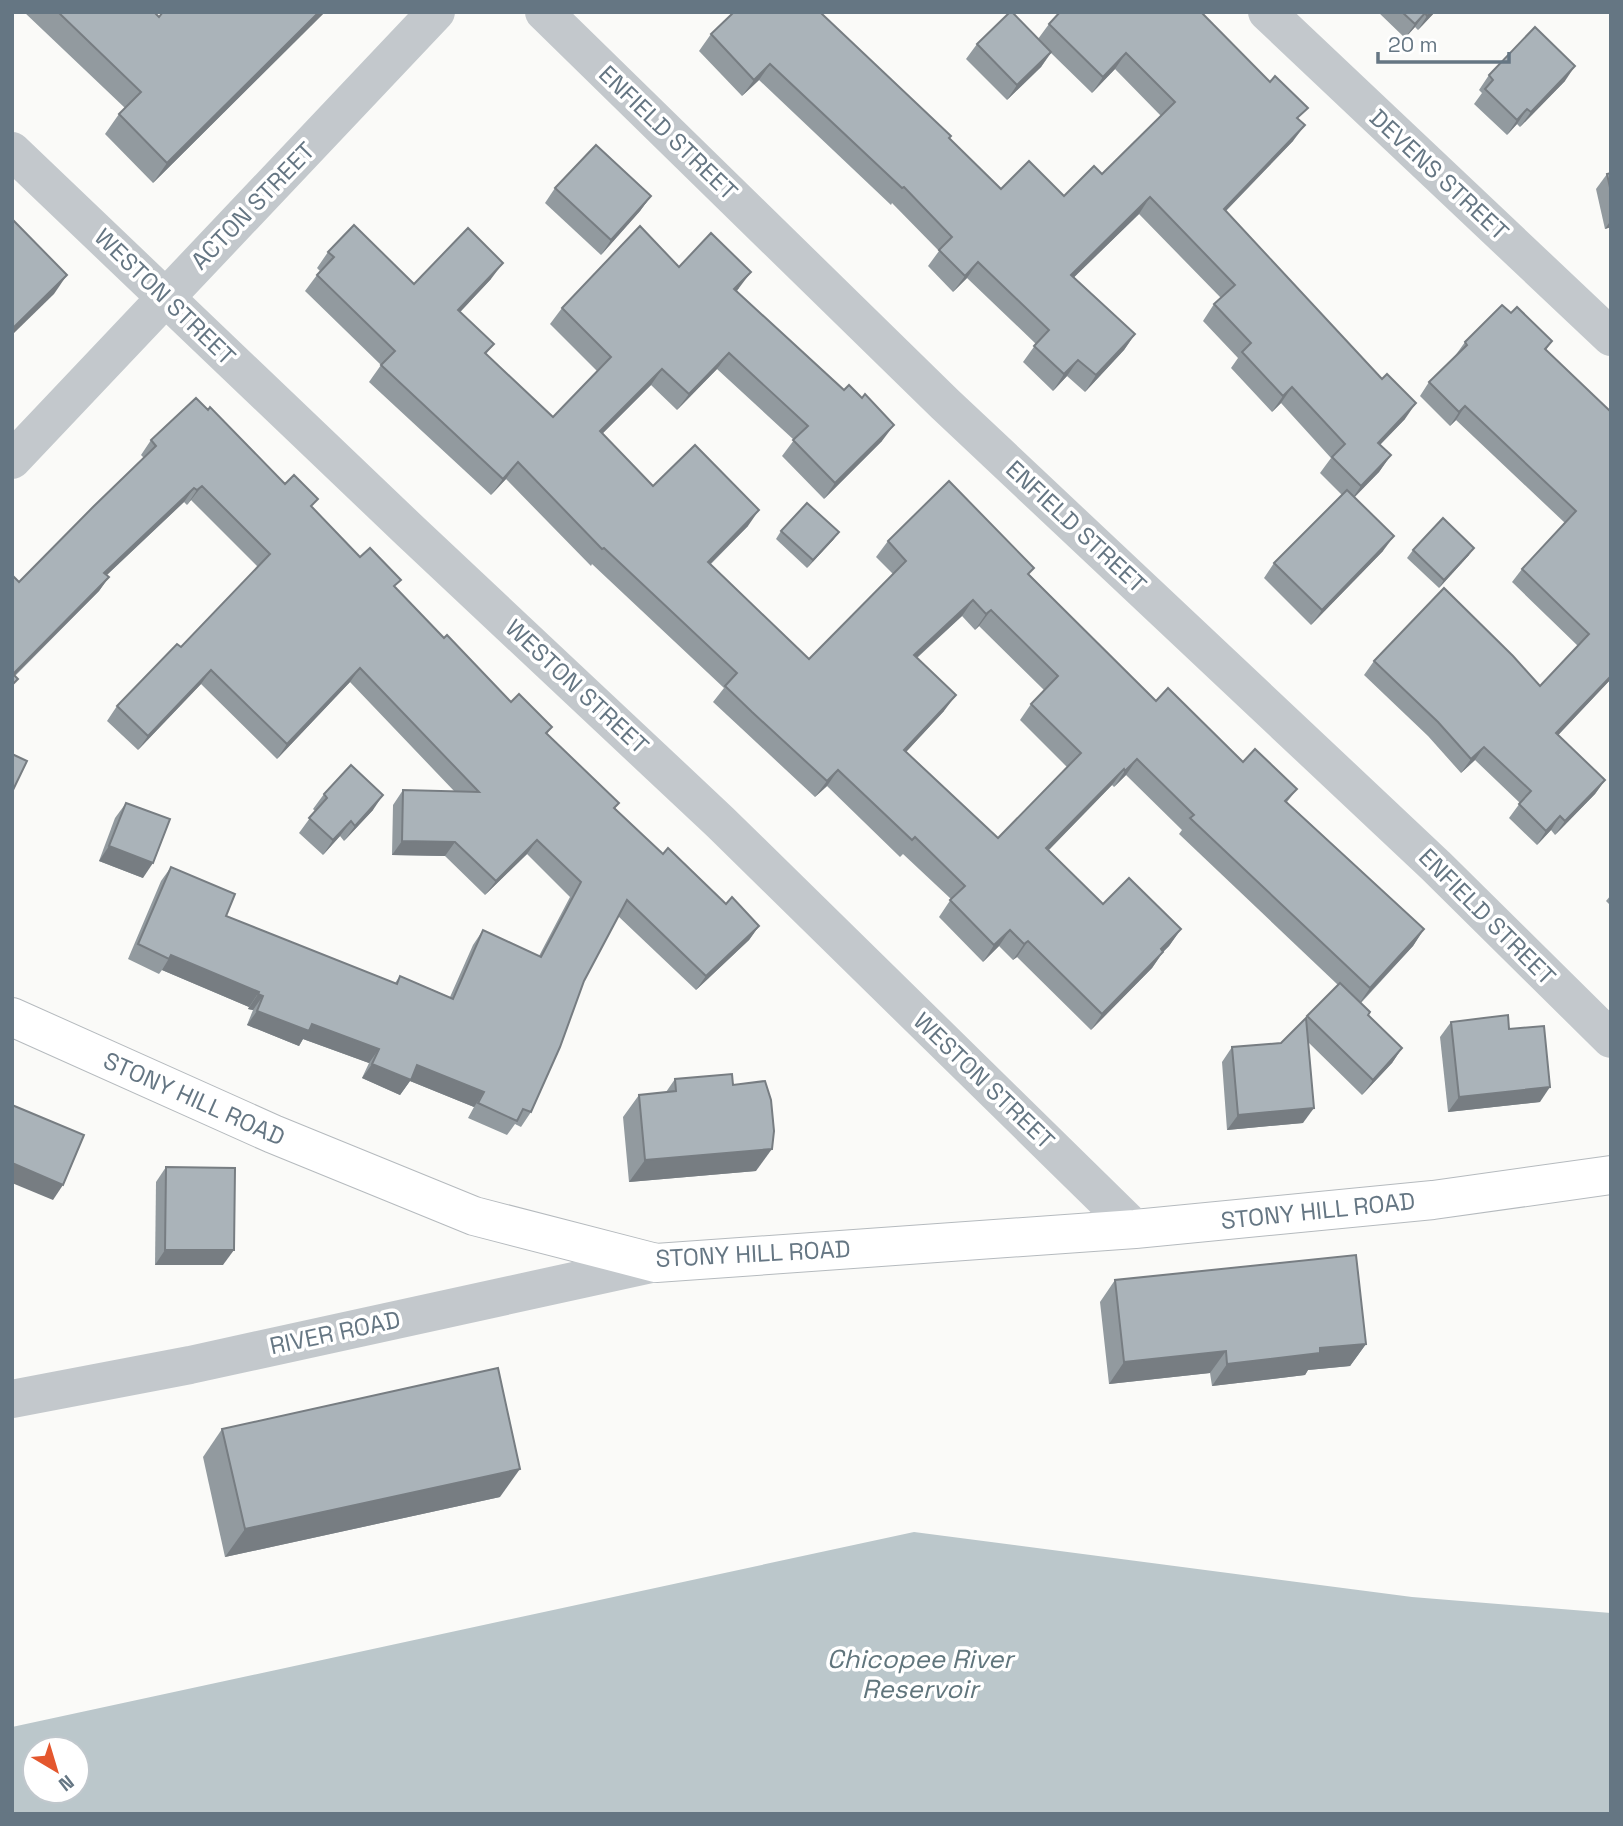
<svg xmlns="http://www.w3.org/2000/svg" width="1623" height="1826" viewBox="0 0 1623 1826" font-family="'Space Grotesk',sans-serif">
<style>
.water{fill:#bbc7cb;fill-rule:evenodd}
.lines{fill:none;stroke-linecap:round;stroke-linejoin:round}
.major-casing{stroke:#b5babe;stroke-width:40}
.minor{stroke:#c3c8cc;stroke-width:38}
.major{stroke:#fff;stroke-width:38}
.wall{fill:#929a9f;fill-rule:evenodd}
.shaded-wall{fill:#777d82}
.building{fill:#aab3b9;stroke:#777d82;stroke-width:2;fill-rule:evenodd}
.labels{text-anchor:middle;stroke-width:7;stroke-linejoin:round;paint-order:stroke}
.street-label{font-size:24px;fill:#657683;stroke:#fff}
.water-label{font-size:26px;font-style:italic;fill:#60757c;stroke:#fff}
</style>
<rect width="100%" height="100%" fill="#fafaf8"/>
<path class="water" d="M914 1532 1412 1597 1611 1613V1814H12V1727ZM35 1749H77V1791H35Z"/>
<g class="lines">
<g class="major-casing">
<polyline id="major" points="12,1017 273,1134 474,1216 656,1263 1135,1229 1433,1200 1611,1175"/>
</g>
<g class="minor">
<polyline points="544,12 945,404 1436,866 1611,1039"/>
<polyline points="1267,12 1611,337"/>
<polyline points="12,151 409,530 720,822 1135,1229"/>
<polyline points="12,460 436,12"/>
<polyline points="12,1399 190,1365 656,1263"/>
</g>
<use href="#major" class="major"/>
</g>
<g class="wall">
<polygon points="24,12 154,12 159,17 163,12 325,12 153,183 105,134 119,114 125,108"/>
<polygon points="1378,12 1435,12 1418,30 1415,27 1405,38"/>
<polygon points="824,16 1001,189 1064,196 1102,174 1161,116 1115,69 1092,93 1051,53 1041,67 1007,100 966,59 977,44 1038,39 1049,24 1299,120 1293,141 1226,211 1405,419 1380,445 1391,455 1379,472 1354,497 1383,551 1311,625 1264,578 1274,563 1342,495 1320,473 1331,458 1281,403 1272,412 1231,368 1238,358 1203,321 1214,304 1221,298 1139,214 1074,277 1135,334 1124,350 1085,392 1067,376 1053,391 1023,362 1036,344 967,278 953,292 928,266 939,251 892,203 891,205 759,80 742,96 699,51 711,34"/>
<polygon points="1489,75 1565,81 1520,127 1517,124 1507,135 1474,104 1482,93 1479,90"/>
<polygon points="1611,173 1611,227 1605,229 1596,189 1607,174"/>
<polygon points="555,188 651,196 640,211 601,255 545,203"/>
<path d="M328 252 414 284 491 279 460 312 494 344 486 354 553 417 597 371 550 324 562 308 679 267 739 288 737 291 882 441 824 499 782 456 794 440 717 369 677 410 651 385 602 434 653 486 748 526 710 565 809 659 893 574 876 557 888 541 1030 575 1156 701 1243 762 1297 789 1287 802 1424 929 1413 946 1361 1003 1368 1015 1402 1048 1392 1063 1362 1095 1308 1042 1303 1123 1227 1130 1222 1062 1232 1047 1281 1043 1338 985 1179 834 1182 830 1126 775 1114 787 1112 785 1049 850 1103 904 1181 929 1169 946 1163 952 1152 968 1091 1030 1017 957 1013 960 999 946 983 962 939 917 951 899 903 854 900 857 827 786 815 797 741 728 713 702 724 688 592 564 591 566 506 479 491 495 369 382 381 365 305 291 320 271 317 268ZM962 616 975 630 979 626 1044 690 1031 704 1020 720 1067 767 998 838 906 752 944 711 917 658Z"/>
<polygon points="1511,313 1552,341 1546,350 1611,679 1558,735 1605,780 1595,794 1555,835 1551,830 1537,845 1509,818 1520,803 1475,760 1461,773 1428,736 1364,675 1374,661 1540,686 1578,646 1512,582 1522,569 1565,523 1456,420 1450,426 1420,396 1429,382 1455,356 1465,342"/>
<polygon points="208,410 285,484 312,507 360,557 395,587 444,638 511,702 552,727 547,734 619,803 615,808 663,854 726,904 759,926 749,940 696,990 618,916 584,981 531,1112 521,1127 515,1124 507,1135 468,1118 474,1107 410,1081 400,1095 362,1078 369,1063 303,1039 299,1046 247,1025 253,1010 248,1009 249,1007 162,970 159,974 128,959 161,881 171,867 226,916 395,983 400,976 450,997 473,945 483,930 539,956 570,897 527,854 485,895 445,856 392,855 393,805 403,790 455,792 350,682 277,759 201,684 138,750 107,721 117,706 181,647 258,567 191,500 187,505 184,502 107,575 109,577 99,591 15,676 12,687 19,582 144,458 141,455 151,440"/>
<polygon points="781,531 839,532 833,540 807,568 776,539"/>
<polygon points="1413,550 1469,555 1439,588 1407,558"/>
<polygon points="324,794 373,810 344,841 340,836 323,855 299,833 315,811 313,809"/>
<polygon points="126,803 143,878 99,861 115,818"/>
<polygon points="1611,895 1611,906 1606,901"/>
<polygon points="1451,1022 1509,1029 1540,1102 1448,1112 1440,1037"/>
<polygon points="675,1079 733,1085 756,1171 629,1182 623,1117 639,1095 666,1092"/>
<polygon points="166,1167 223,1265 155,1265 156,1182"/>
<polygon points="1115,1280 1366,1344 1350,1366 1308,1370 1305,1375 1212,1386 1210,1373 1109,1384 1100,1302"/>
<polygon points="222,1429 500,1497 225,1557 203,1457"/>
</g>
<g class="shaded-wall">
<polygon points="319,12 325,12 153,183 167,163"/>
<polygon points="1431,12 1435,12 1418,30 1427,16"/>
<polygon points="1425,13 1415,27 1405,38 1415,24"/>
<polygon points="1051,52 1041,67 1007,100 1017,85"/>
<polygon points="1126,53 1115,69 1092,93 1103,77"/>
<polygon points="770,64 759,80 742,96 754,80"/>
<polygon points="1575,66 1565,81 1520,127 1531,112"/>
<polygon points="1527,109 1517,124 1507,135 1517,120"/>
<polygon points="1305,125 1293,141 1212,225 1224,209"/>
<polygon points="651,196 640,211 601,255 611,240"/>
<polygon points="1150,197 1139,214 1060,291 1071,275"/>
<polygon points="1611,220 1611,227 1605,229"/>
<polygon points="978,262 967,278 953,292 965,276"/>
<polygon points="503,263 491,279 447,326 458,310"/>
<polygon points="751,272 739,288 723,305 734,289"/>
<polygon points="67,275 54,294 12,335 12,329"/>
<polygon points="1135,334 1124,350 1085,392 1096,375"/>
<polygon points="729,353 717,369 677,410 689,394"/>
<polygon points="1078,360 1067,376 1053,391 1064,374"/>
<polygon points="662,369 651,385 589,447 600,431"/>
<polygon points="1292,387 1281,403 1272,412 1283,396"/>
<polygon points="1416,403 1405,419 1366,459 1378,443"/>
<polygon points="1465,406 1456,420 1450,426 1459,412"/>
<polygon points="894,425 882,441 824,499 835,483"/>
<polygon points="1391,455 1379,472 1350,502 1361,486"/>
<polygon points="518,462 506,479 491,495 503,479"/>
<polygon points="202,486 191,500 187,505 197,490"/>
<polygon points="194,488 184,502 94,587 104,573"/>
<polygon points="759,510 748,526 696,578 708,562"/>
<polygon points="839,532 833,540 807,568 813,560"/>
<polygon points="1394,536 1383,551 1311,625 1322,610"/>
<polygon points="1474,548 1469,555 1439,588 1444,580"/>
<polygon points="109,577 99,591 12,678 13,674"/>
<polygon points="973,600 962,616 902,671 914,655"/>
<polygon points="991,610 979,626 975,630 986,614"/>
<polygon points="360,668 350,682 277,759 287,744"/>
<polygon points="211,670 201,684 138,750 148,736"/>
<polygon points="1611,676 1611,679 1547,747 1556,733"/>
<polygon points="956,695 944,711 893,766 904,750"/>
<polygon points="1484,747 1475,760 1461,773 1471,759"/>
<polygon points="1137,759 1126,775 1114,787 1125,771"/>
<polygon points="1124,769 1112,785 1035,864 1046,848"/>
<polygon points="838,770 827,786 815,797 827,781"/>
<polygon points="1605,780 1595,794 1555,835 1565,821"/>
<polygon points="383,795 373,810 344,841 355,826"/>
<polygon points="1560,816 1551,830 1537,845 1546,831"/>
<polygon points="351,821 340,836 323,855 333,840"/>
<polygon points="537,840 527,854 485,895 496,881"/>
<polygon points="402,841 455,842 445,856 392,855"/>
<polygon points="109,846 153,863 143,878 99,861"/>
<polygon points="759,926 749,940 696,990 706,976"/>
<polygon points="1181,929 1169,946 1150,965 1161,949"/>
<polygon points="1424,929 1413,946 1359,1004 1370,988"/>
<polygon points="1010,930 999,946 983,962 994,945"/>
<polygon points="1028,941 1017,957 1013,960 1024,944"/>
<polygon points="1163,952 1152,968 1091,1030 1102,1014"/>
<polygon points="171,955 259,992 249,1007 162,970"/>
<polygon points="258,994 263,996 253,1010 248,1009"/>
<polygon points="257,1011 312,1024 379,1049 369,1063 303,1039 299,1046 247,1025"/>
<polygon points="1402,1048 1392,1063 1362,1095 1373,1080"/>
<polygon points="372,1064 417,1065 484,1092 474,1107 410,1081 400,1095 362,1078"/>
<polygon points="1550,1087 1540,1102 1448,1112 1459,1097"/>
<polygon points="1314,1108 1303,1123 1227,1130 1238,1115"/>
<polygon points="772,1149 756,1171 629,1182 645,1160"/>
<polygon points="12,1163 63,1185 53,1200 12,1183"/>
<polygon points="165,1250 234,1250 223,1265 155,1265"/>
<polygon points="1366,1344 1350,1366 1308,1370 1305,1375 1212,1386 1227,1364 1320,1348"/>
<polygon points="1226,1351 1210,1373 1109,1384 1124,1362"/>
<polygon points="520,1469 500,1497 225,1557 245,1529"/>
</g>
<g class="building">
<polygon points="58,12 154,12 159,17 163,12 319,12 167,163 119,114 141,92"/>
<polygon points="734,12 824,12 822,14 951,136 949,138 1001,189 1029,161 1064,196 1094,166 1102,174 1175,102 1126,53 1103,77 1049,24 1060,12 1201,12 1270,82 1275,76 1308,108 1297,118 1305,125 1224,209 1382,379 1387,374 1416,403 1378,443 1391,455 1361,486 1332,457 1345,444 1292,387 1283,396 1242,352 1251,343 1214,304 1235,285 1150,197 1071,275 1135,334 1096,375 1078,360 1064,374 1034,346 1049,330 978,262 965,276 939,250 952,237 904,187 902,188 770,64 754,80 711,34"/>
<polygon points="1010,12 1012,12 1051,52 1017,85 977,44"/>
<polygon points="1402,12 1431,12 1427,16 1425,13 1415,24"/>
<polygon points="1535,27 1575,66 1531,112 1527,109 1517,120 1485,89 1493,80 1489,75"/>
<polygon points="596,145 651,196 611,240 555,188"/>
<polygon points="1611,173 1611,192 1607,174"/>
<polygon points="12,219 67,275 12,329"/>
<path d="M354 225 414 284 468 228 503 263 458 310 494 344 485 353 553 417 611 357 562 308 640 226 679 267 711 233 751 272 734 289 844 390 849 385 862 398 865 394 894 425 835 483 793 440 808 426 729 353 689 394 662 369 600 431 653 486 695 445 759 510 708 562 809 659 906 561 888 541 949 481 1034 568 1028 574 1156 701 1168 688 1243 762 1255 749 1297 789 1285 801 1424 929 1370 988 1190 818 1194 815 1137 759 1125 771 1124 769 1046 848 1103 904 1129 878 1181 929 1161 949 1163 952 1102 1014 1028 941 1024 944 1010 930 994 945 950 900 965 886 915 837 912 840 838 770 827 781 752 712 725 686 737 673 604 548 602 549 518 462 503 479 381 365 395 351 317 275 334 257 328 252ZM973 600 986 614 991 610 1058 676 1031 704 1081 753 998 838 904 750 956 695 914 655Z"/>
<polygon points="1502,305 1511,313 1517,307 1552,341 1545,349 1611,412 1611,676 1556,733 1605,780 1565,821 1560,816 1546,831 1519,804 1531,791 1484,747 1471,759 1438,722 1374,661 1444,588 1513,656 1540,686 1589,634 1522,569 1576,511 1465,406 1459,412 1429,382 1467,345 1465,342"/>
<polygon points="196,398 208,410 210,407 285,484 294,475 318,499 311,506 360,557 370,548 401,580 394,586 444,638 447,635 511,702 519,694 552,727 546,733 619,803 614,808 663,854 668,848 726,904 732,897 759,926 706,976 627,900 584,981 560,1047 531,1112 523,1109 517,1121 478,1103 484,1092 417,1065 411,1080 372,1064 379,1049 312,1024 309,1031 257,1011 263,996 258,994 259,992 171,955 169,959 138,944 171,867 235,894 226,916 397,984 400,976 453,999 483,930 541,957 581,882 537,840 496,881 455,842 402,841 403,790 479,792 360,668 287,744 211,670 148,736 117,706 177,644 181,647 270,554 202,486 197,490 194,488 104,573 109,577 13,674 18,679 12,685 12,575 19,582 93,507 156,446 151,440"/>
<polygon points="1347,490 1394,536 1322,610 1274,563"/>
<polygon points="807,503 839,532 813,560 781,531"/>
<polygon points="1443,518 1474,548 1444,580 1413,550"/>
<polygon points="12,754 27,761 12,792"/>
<polygon points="351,765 383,795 355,826 351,821 333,840 309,818 327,798 324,794"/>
<polygon points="126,803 170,819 153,863 109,846"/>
<polygon points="1340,983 1370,1012 1368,1015 1402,1048 1373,1080 1307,1016"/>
<polygon points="1508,1015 1509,1029 1544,1026 1550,1087 1459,1097 1451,1022"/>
<polygon points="1306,1018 1314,1108 1238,1115 1232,1047 1281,1043"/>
<polygon points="732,1074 733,1085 765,1081 771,1100 774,1131 772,1149 645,1160 639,1095 676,1091 675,1079"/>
<polygon points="12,1105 84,1135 63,1185 12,1163"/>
<polygon points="166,1167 235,1168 234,1250 165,1250"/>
<polygon points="1356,1255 1366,1344 1320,1348 1320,1353 1227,1364 1226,1351 1124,1362 1115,1280"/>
<polygon points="498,1368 520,1469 245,1529 222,1429"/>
</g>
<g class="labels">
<g class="street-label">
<text transform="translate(668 133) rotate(44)" y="8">ENFIELD STREET</text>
<text transform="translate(1439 175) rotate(43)" y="8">DEVENS STREET</text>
<text transform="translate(253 206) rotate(-46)" y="8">ACTON STREET</text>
<text transform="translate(165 297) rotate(44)" y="8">WESTON STREET</text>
<text transform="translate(1076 527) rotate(43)" y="8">ENFIELD STREET</text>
<text transform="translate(577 687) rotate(43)" y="8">WESTON STREET</text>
<text transform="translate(1487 917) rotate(45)" y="8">ENFIELD STREET</text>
<text transform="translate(984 1081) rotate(44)" y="8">WESTON STREET</text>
<text transform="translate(194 1099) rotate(24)" y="8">STONY HILL ROAD</text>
<text transform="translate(1318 1211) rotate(-6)" y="8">STONY HILL ROAD</text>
<text transform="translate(753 1254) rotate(-3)" y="8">STONY HILL ROAD</text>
<text transform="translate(335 1333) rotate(-12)" y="8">RIVER ROAD</text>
</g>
<g class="water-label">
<text x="920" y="1668">Chicopee River<tspan x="920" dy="30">Reservoir</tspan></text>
</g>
</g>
<rect width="1623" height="1826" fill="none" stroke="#657683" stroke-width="28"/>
<g transform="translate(56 1770) rotate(142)"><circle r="33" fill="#ffffff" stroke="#c1c8cd" stroke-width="2"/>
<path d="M0-5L12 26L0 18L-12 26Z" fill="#e4572e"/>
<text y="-10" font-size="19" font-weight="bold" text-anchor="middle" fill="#657683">N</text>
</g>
<path d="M1378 52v10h131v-10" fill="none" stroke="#657683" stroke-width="3.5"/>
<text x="1388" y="52" font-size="21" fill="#657683" stroke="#ffffff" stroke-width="5" paint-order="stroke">20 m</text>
</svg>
